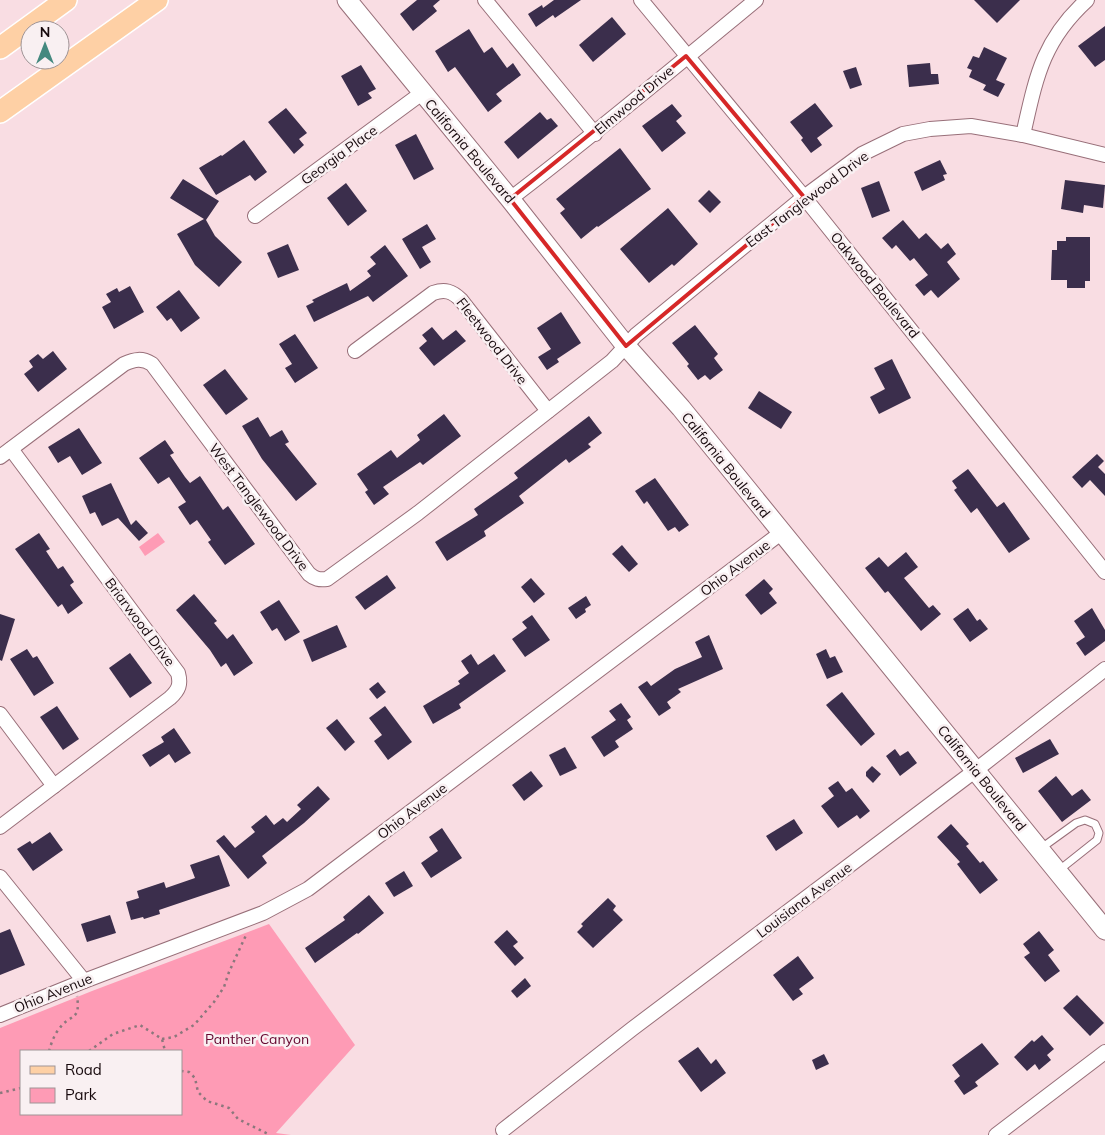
<svg xmlns="http://www.w3.org/2000/svg" width="1105" height="1135" viewBox="0 0 1105 1135" font-family="Mulish,sans-serif">
<style>
.green{fill:#fe9bb5;fill-rule:evenodd}
.building{fill:#3b2e4c}
.lines{fill:none;stroke-linecap:round;stroke-linejoin:round}
.lane-casing{stroke:#986f79;stroke-width:9}
.street-casing{stroke:#986f79;stroke-width:16}
.secondary-casing{stroke:#986f79;stroke-width:21}
.primary-casing{stroke:#fff;stroke-width:24}
.path{stroke:#8c777c;stroke-width:2.5;stroke-dasharray:2.5 4;stroke-linecap:butt}
.lane{stroke:#fff;stroke-width:7}
.street{stroke:#fff;stroke-width:14}
.secondary{stroke:#fff;stroke-width:19}
.primary{stroke:#fed0a5;stroke-width:21}
.marked{fill:none;stroke:#d62828;stroke-width:4;stroke-linejoin:round}
.labels{text-anchor:middle;stroke-width:5;stroke-linejoin:round;paint-order:stroke}
.street-label{font-size:14px;fill:#17090d;stroke:#f9f0f2}
.park-label{font-size:14px;fill:#660730;stroke:#f9f0f2}
</style>
<rect width="100%" height="100%" fill="#f9dde3"/>
<g class="green">
<polygon points="158,533 165,542 145,556 139,547"/>
<path d="M269 924 355 1045 276 1133 291 1135H0V1028L92 991ZM21 1051H181V1114H21Z"/>
</g>
<g class="building">
<polygon points="417,0 440,0 433,6 437,11 413,31 400,14"/>
<polygon points="554,0 581,0 555,18 553,15 536,27 528,14 542,5 543,8"/>
<polygon points="974,0 1020,0 997,23"/>
<polygon points="612,17 626,34 593,62 579,45"/>
<polygon points="1105,26 1105,60 1095,67 1078,46"/>
<polygon points="469,29 484,53 492,47 507,68 513,63 521,75 496,94 502,101 488,112 455,67 448,72 435,51"/>
<polygon points="984,47 1007,58 996,80 1005,84 998,97 983,90 986,85 969,77 972,70 967,68 973,56 979,58"/>
<polygon points="930,63 931,74 938,74 939,84 909,87 907,65"/>
<polygon points="361,65 376,89 368,93 372,98 358,106 341,76"/>
<polygon points="856,67 862,85 850,89 843,71"/>
<polygon points="815,103 833,126 817,138 822,145 811,153 801,140 803,138 790,122"/>
<polygon points="672,104 682,116 676,121 686,133 662,152 642,126"/>
<polygon points="286,108 307,133 299,139 304,145 294,154 268,122"/>
<polygon points="540,112 547,120 551,118 558,126 518,159 504,142"/>
<polygon points="416,134 434,169 414,180 395,145"/>
<polygon points="244,140 267,172 255,181 250,175 216,195 199,168 221,155 222,156"/>
<polygon points="620,148 651,189 598,227 597,226 581,239 560,213 565,209 556,199"/>
<polygon points="940,160 947,174 943,175 945,180 922,191 914,172"/>
<polygon points="183,179 219,201 206,220 215,236 242,262 219,287 195,265 177,234 204,219 170,198"/>
<polygon points="1065,180 1105,185 1103,208 1084,205 1083,213 1061,209"/>
<polygon points="879,181 890,211 872,218 861,188"/>
<polygon points="346,183 367,211 348,226 327,198"/>
<polygon points="709,190 721,202 710,213 698,201"/>
<polygon points="668,208 698,244 674,266 672,264 649,283 620,249"/>
<polygon points="903,220 919,239 926,233 941,249 948,243 956,254 947,262 960,279 938,298 931,290 924,296 915,285 928,275 914,258 910,261 896,245 892,249 882,238"/>
<polygon points="427,224 436,239 422,247 431,262 420,269 402,239"/>
<polygon points="1066,237 1090,237 1090,281 1085,281 1085,288 1067,288 1067,280 1051,280 1052,250 1057,250 1057,241 1066,241"/>
<polygon points="288,244 299,270 278,278 267,253"/>
<polygon points="385,245 408,276 373,302 368,296 314,322 306,306 314,302 312,300 347,283 350,291 371,276 367,271 376,264 370,257"/>
<polygon points="130,286 144,312 114,329 102,307 111,302 106,294 117,288 119,292"/>
<polygon points="179,290 200,318 181,332 171,318 167,321 156,307"/>
<polygon points="561,312 581,343 557,359 559,362 547,370 538,357 551,349 537,328"/>
<polygon points="695,325 718,354 714,358 723,370 710,380 705,375 698,380 687,366 689,364 672,343"/>
<polygon points="432,327 443,340 456,330 466,341 434,366 419,348 427,341 422,335"/>
<polygon points="295,334 318,368 295,383 285,368 292,364 279,344"/>
<polygon points="53,351 67,369 38,392 24,374 33,367 29,361 38,354 43,359"/>
<polygon points="892,359 911,398 879,414 870,397 885,389 874,368"/>
<polygon points="225,369 248,399 226,415 203,385"/>
<polygon points="759,391 792,412 781,429 748,408"/>
<polygon points="444,414 461,436 423,465 420,462 383,487 389,494 374,505 365,492 368,490 357,474 391,450 397,458 420,440 417,435"/>
<polygon points="589,416 602,433 588,444 591,447 569,463 566,459 519,496 524,503 484,531 486,536 447,561 435,542 478,515 474,509 518,478 514,473"/>
<polygon points="258,417 270,437 282,430 289,442 285,444 317,484 296,501 262,459 242,426"/>
<polygon points="79,428 102,463 82,475 70,456 58,463 48,447"/>
<polygon points="165,440 174,453 170,455 185,477 190,483 200,476 223,510 228,506 255,544 225,565 208,542 211,540 197,520 190,525 178,507 186,502 169,477 158,484 139,458"/>
<polygon points="1097,454 1104,461 1098,467 1105,474 1105,496 1090,480 1082,488 1072,477"/>
<polygon points="968,469 997,507 1004,502 1030,539 1009,553 977,508 971,513 954,490 957,488 952,481"/>
<polygon points="655,478 689,525 679,532 675,527 668,531 647,501 644,504 635,491"/>
<polygon points="111,483 131,525 136,520 148,533 139,541 118,518 102,526 95,512 90,514 82,496"/>
<polygon points="39,533 50,549 46,551 58,569 63,566 74,582 70,585 83,603 68,614 62,604 58,607 15,549"/>
<polygon points="622,545 638,564 629,572 612,554"/>
<polygon points="906,552 918,567 904,578 929,608 933,605 941,614 921,631 888,591 885,593 865,568 879,557 888,567"/>
<polygon points="387,575 396,588 365,610 355,597"/>
<polygon points="531,578 545,594 534,603 521,587"/>
<polygon points="764,579 773,589 769,593 777,603 761,615 745,595"/>
<polygon points="194,594 217,621 214,623 227,639 233,634 253,663 234,676 226,663 221,667 210,650 176,610"/>
<polygon points="586,596 591,605 585,609 586,612 576,619 568,608"/>
<polygon points="279,600 300,632 285,641 277,628 272,631 260,612"/>
<polygon points="968,608 977,621 980,619 988,629 970,642 953,619"/>
<polygon points="1092,608 1105,630 1105,641 1085,656 1076,643 1085,637 1074,621"/>
<polygon points="0,614 15,619 2,661 0,660"/>
<polygon points="532,615 550,640 525,657 512,639 527,628 522,622"/>
<polygon points="337,625 347,647 312,662 303,640"/>
<polygon points="709,635 723,669 678,689 681,692 667,702 671,708 659,716 638,687 647,681 651,686 675,669 702,657 695,642"/>
<polygon points="27,649 33,658 37,656 54,683 34,696 10,659"/>
<polygon points="826,649 830,658 835,656 843,672 827,679 816,654"/>
<polygon points="130,653 152,683 130,698 109,668"/>
<polygon points="471,654 478,665 494,654 506,671 459,704 461,708 433,724 423,706 460,684 458,681 469,673 461,661"/>
<polygon points="378,682 386,692 377,699 369,689"/>
<polygon points="842,692 875,734 861,746 826,705"/>
<polygon points="621,703 631,717 627,720 633,729 615,741 619,747 604,757 591,737 616,720 609,711"/>
<polygon points="57,706 79,739 63,750 40,717"/>
<polygon points="385,706 412,742 388,760 374,741 382,735 369,718"/>
<polygon points="337,719 355,742 345,751 326,728"/>
<polygon points="174,728 191,753 175,763 169,754 150,767 142,755 164,742 161,737"/>
<polygon points="1050,739 1059,754 1023,773 1015,758"/>
<polygon points="565,747 577,768 560,776 549,755"/>
<polygon points="895,749 900,756 908,751 917,763 900,776 886,756"/>
<polygon points="872,766 881,774 873,783 866,776 866,772"/>
<polygon points="531,771 543,786 524,801 512,785"/>
<polygon points="1056,776 1072,796 1082,789 1091,800 1062,822 1038,791"/>
<polygon points="838,781 846,792 852,788 870,811 860,819 857,815 838,828 821,806 834,796 828,788"/>
<polygon points="318,786 330,799 304,823 262,856 267,863 248,879 216,841 224,835 235,848 255,832 251,827 266,815 274,825 283,818 287,822 301,809 297,805"/>
<polygon points="794,819 803,833 776,851 766,836"/>
<polygon points="951,824 969,844 966,846 980,863 983,861 998,880 980,894 957,864 960,862 937,837"/>
<polygon points="442,828 462,858 431,878 421,863 438,851 429,837"/>
<polygon points="50,832 63,850 33,871 17,849 30,841 32,844"/>
<polygon points="219,855 230,886 159,910 160,914 144,919 143,917 131,920 126,902 139,898 137,891 164,882 166,888 195,878 190,865"/>
<polygon points="404,871 413,886 394,897 385,883"/>
<polygon points="369,895 384,913 358,934 357,933 315,963 305,948 345,920 343,917"/>
<polygon points="608,898 616,906 613,910 623,920 593,948 577,932 583,926 581,924"/>
<polygon points="110,915 116,933 87,942 81,924"/>
<polygon points="10,929 25,965 0,975 0,933"/>
<polygon points="507,930 518,942 513,946 524,958 515,966 494,942"/>
<polygon points="1039,931 1054,950 1048,955 1060,971 1045,982 1024,957 1030,953 1023,944"/>
<polygon points="798,956 814,978 799,989 803,994 793,1001 773,975"/>
<polygon points="525,978 531,986 517,998 511,991"/>
<polygon points="1077,995 1104,1023 1090,1036 1063,1008"/>
<polygon points="1042,1035 1054,1049 1047,1055 1051,1060 1039,1070 1035,1064 1027,1071 1014,1057 1032,1040 1034,1042"/>
<polygon points="982,1043 999,1064 975,1082 978,1086 964,1095 954,1081 960,1076 952,1065"/>
<polygon points="698,1047 711,1064 716,1059 726,1073 701,1092 678,1061"/>
<polygon points="824,1054 829,1064 816,1070 812,1060"/>
</g>
<g class="lines">
<g class="lane-casing">
<polyline id="lane" points="1040,849 1076,823 1085,820 1095,824 1099,833 1097,840 1058,871"/>
</g>
<g class="street-casing">
<g id="street">
<polyline points="485,0 595,134"/>
<polyline points="641,0 804,197 1105,572"/>
<path d="M1023 135C1036 78 1042 41 1087 0"/>
<path d="M510 199C594 135 675 67 756 0"/>
<polyline points="255,216 422,93"/>
<path d="M355 351 433 293C445 289 452 291 461 300L548 411"/>
<path d="M0 457 124 364C135 359 142 358 152 364L309 574C315 579 319 580 327 579L418 513 612 361 636 335 804 197 862 154 903 134 930 129 971 126 1023 135 1105 155"/>
<polyline points="0,714 54,786"/>
<path d="M0 827 170 698C179 690 181 684 178 673L11 449"/>
<polyline points="0,877 84,981"/>
<polyline points="0,1015 84,981 263,913 308,889 781,533"/>
<polyline points="503,1130 632,1029 976,770 1105,669"/>
<polyline points="996,1135 1105,1052"/>
</g>
</g>
<g class="secondary-casing">
<polyline id="secondary" points="347,0 510,199 626,346 681,408 1105,930"/>
</g>
<g class="primary-casing">
<g id="primary">
<polyline points="0,48 66,0"/>
<polyline points="0,112 157,0"/>
</g>
</g>
<g class="path">
<polyline points="162,1039 174,1037 194,1025 214,1002 224,987 229,972 247,933"/>
<path d="M49 1051C51 1044 54 1035 59 1029 70 1013 81 1022 77 996"/>
<polyline points="89,1051 113,1034 140,1025 162,1039 165,1051"/>
<polyline points="181,1071 189,1072 195,1078 198,1092 207,1101 229,1108 238,1119 270,1135"/>
<polyline points="0,1093 21,1088"/>
</g>
<use href="#lane" class="lane"/>
<use href="#street" class="street"/>
<use href="#secondary" class="secondary"/>
<use href="#primary" class="primary"/>
</g>
<path class="marked" d="M686 56 804 197 626 346 510 199Z"/>
<g class="labels">
<g class="street-label">
<text transform="translate(634 100) rotate(-40)" y="5">Elmwood Drive</text>
<text transform="translate(470 151) rotate(50)" y="5">California Boulevard</text>
<text transform="translate(339 155) rotate(-36)" y="5">Georgia Place</text>
<text transform="translate(807 199) rotate(-37)" y="5">East Tanglewood Drive</text>
<text transform="translate(875 285) rotate(51)" y="5">Oakwood Boulevard</text>
<text transform="translate(492 341) rotate(52)" y="5">Fleetwood Drive</text>
<text transform="translate(726 465) rotate(51)" y="5">California Boulevard</text>
<text transform="translate(259 507) rotate(53)" y="5">West Tanglewood Drive</text>
<text transform="translate(735 568) rotate(-37)" y="5">Ohio Avenue</text>
<text transform="translate(140 622) rotate(53)" y="5">Briarwood Drive</text>
<text transform="translate(982 778) rotate(51)" y="5">California Boulevard</text>
<text transform="translate(412 811) rotate(-37)" y="5">Ohio Avenue</text>
<text transform="translate(804 900) rotate(-37)" y="5">Louisiana Avenue</text>
<text transform="translate(53 993) rotate(-22)" y="5">Ohio Avenue</text>
</g>
<g class="park-label">
<text x="257" y="1044">Panther Canyon</text>
</g>
</g>
<rect x="20" y="1050" width="162" height="65" fill="#f9f0f2" stroke="#9f9496"/>
<rect x="30" y="1066" width="25" height="8" fill="#fed0a5" stroke="#9f9496"/>
<text x="65" y="1075" font-size="15" fill="#17090d">Road</text>
<rect x="30" y="1088" width="25" height="15" fill="#fe9bb5" stroke="#9f9496"/>
<text x="65" y="1100" font-size="15" fill="#17090d">Park</text>
<g transform="translate(45 45)"><circle r="24" fill="#f9f0f2" stroke="#9f9496"/>
<path d="M0-4L9 19L0 12L-9 19Z" fill="#44897f"/>
<text y="-8" font-size="14" font-weight="bold" text-anchor="middle" fill="#17090d">N</text>
</g>
</svg>
